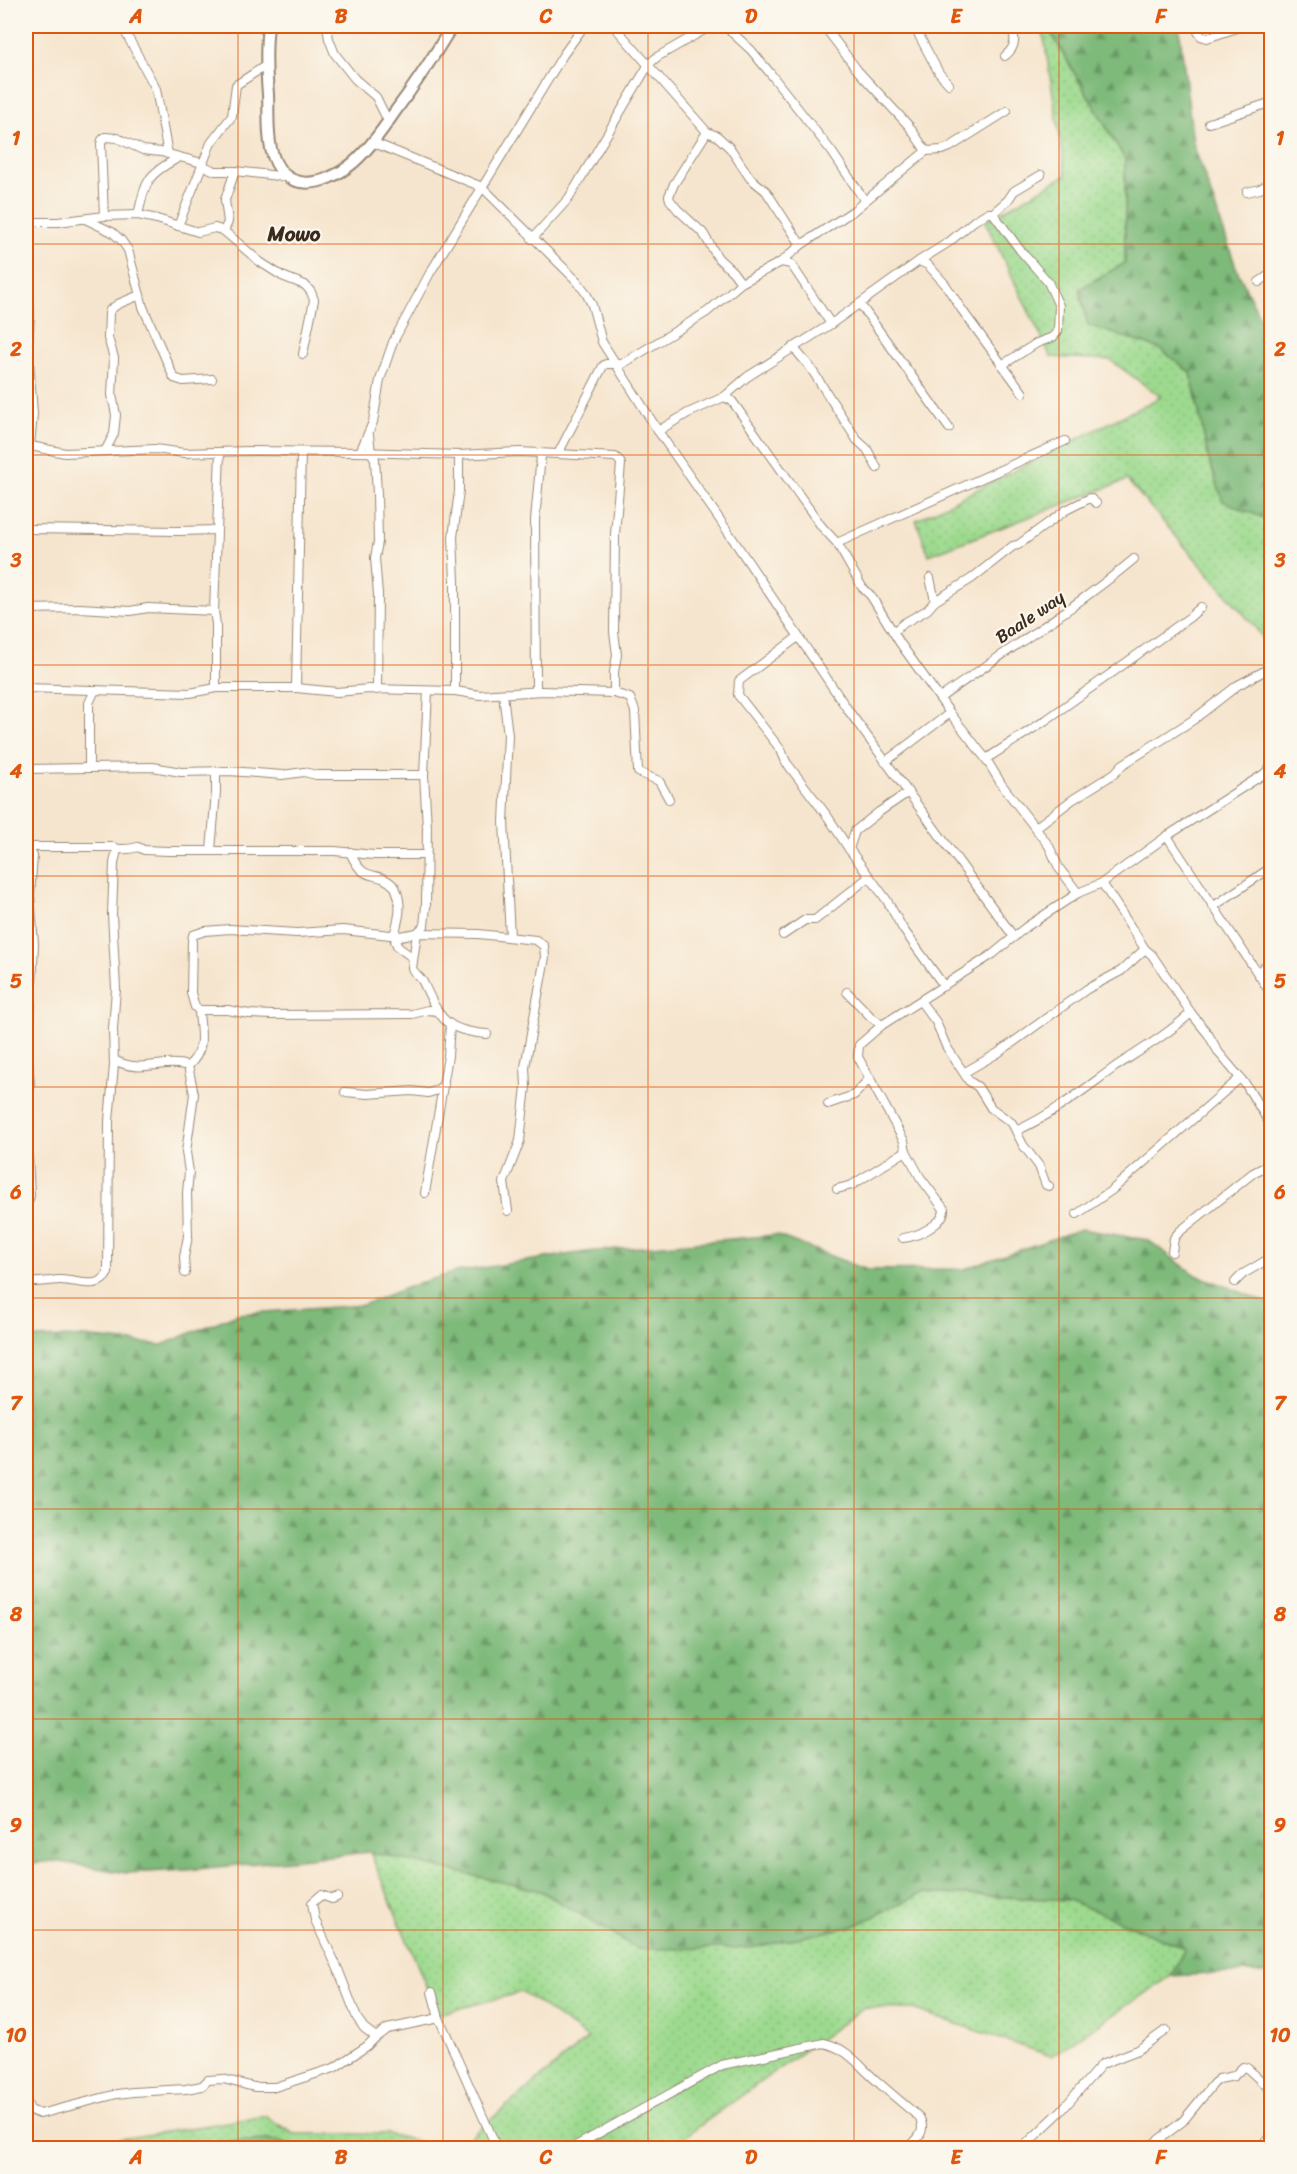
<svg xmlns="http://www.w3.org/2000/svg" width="1297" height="2174" viewBox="0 0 1297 2174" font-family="Sriracha,sans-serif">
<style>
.green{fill:url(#green-dots);stroke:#6c8256;stroke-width:1.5}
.forest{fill:url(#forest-firs);stroke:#5c724c;stroke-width:1.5}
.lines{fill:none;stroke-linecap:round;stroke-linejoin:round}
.street-casing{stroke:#988876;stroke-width:10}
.secondary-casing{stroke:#988876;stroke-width:14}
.street{stroke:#fff;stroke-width:8}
.secondary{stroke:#fff;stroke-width:10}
.grid{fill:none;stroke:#df570d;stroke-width:1.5;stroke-opacity:0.55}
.labels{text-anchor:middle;stroke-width:4.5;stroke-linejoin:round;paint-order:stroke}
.street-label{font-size:18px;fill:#3b2a1e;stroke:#fbf7ec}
.quarter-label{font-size:21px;font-weight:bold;fill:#3b2a1e;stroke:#fbf7ec}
.neatline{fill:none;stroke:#df570d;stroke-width:2}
.grid-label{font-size:20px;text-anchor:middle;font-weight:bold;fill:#df570d}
</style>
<defs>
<pattern id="green-dots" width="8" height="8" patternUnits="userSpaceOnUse" patternTransform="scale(1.5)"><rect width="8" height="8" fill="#9dda8f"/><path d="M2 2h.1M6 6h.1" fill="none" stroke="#88bb7b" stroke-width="1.8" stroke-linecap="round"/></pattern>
<pattern id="forest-firs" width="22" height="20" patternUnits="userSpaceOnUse" patternTransform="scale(1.5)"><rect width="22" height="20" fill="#7eba7a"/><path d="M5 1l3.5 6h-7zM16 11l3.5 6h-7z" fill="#689763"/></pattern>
</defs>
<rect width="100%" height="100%" fill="#fbf7ec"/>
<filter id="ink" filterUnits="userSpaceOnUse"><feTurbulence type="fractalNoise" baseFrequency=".0167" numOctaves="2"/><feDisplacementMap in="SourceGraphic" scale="12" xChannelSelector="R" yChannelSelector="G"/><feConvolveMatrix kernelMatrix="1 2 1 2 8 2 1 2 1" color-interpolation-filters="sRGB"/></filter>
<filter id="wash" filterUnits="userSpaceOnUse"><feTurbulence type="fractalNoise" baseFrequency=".008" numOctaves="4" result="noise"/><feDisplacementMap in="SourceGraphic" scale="24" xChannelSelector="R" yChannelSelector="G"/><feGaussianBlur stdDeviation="1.35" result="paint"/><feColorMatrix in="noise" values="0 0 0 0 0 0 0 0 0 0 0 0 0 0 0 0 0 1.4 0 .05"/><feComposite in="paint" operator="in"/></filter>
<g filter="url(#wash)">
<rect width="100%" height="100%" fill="#f6e5ce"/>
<g class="green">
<polygon points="1042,26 1047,26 1125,159 1125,263 1079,289 1088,325 1160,349 1191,373 1209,460 1223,501 1271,521 1271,649 1255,627 1127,480 929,555 916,520 1161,397 1110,360 1051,357 985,221 1066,175"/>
<polygon points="370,1852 541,1891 638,1949 854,1926 922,1893 1069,1900 1185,1948 1171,1976 1051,2056 913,2009 863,2008 669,2148 457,2148 588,2038 522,1992 438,2014"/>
<polygon points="265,2116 294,2134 388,2134 444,2148 92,2148 102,2142"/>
</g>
<g class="forest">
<polygon points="1047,26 1179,26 1193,143 1237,270 1271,341 1271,521 1223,501 1209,460 1191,373 1160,349 1088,325 1079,289 1125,263 1125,159"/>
<polygon points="1081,1229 1148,1240 1194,1274 1271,1304 1271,1974 1250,1972 1171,1976 1185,1948 1069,1900 923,1893 854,1926 750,1948 638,1949 541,1891 370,1852 187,1870 126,1873 54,1861 26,1864 26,1338 84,1337 162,1345 237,1314 363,1305 419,1283 456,1272 585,1252 776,1235 867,1270 964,1269"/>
<polygon points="267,2140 314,2148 185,2148 198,2143"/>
</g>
</g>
<g filter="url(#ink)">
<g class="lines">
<g class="street-casing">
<g id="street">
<polyline points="122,26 156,89 168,154"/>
<polyline points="327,26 329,39 335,54 355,79 376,97 388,121"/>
<polyline points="614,26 707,132 717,136 730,148 750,178 766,191 801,245"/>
<polyline points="725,26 751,50 770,73 832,152 865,201"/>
<polyline points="914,26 939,73 949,84"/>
<polyline points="1194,26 1201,36 1207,38 1243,26"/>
<path d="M1005 56C1016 47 1017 38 1010 26"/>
<polyline points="1209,123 1272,102"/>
<polyline points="707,132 674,184 669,196 670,200 678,210 703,233 718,258 733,272 741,283"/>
<polyline points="372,142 482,187 577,281 586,293 592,305 602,342 658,431 718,517 848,710 1014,937"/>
<polyline points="926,151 942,150 950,147 1007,111"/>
<polyline points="1247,192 1260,189 1272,182"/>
<polyline points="993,213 1020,250 1048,282 1059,306 1058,331 1053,337 1037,343 1002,365"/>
<path d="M138 215C146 181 146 175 178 158"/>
<polyline points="104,216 101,144 102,140 105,137 117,138 143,150 161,152 202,163 206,167 215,171 235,171 287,177"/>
<polyline points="27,218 30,222 26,241 30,316 28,346 33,414 30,445"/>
<polyline points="26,219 30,222 58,222 104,216 138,215 157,219 198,232 215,228 224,231 260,262 282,276 305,285 311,292 314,300 303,354"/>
<polyline points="85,219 112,232 121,240 128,250 143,307 174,378 183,381 212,379"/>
<polyline points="178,226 211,143 232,116 236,85 265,66"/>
<polyline points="224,231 228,222 225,200 235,171"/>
<polyline points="532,239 569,198 649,64 657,57 711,26"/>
<polyline points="919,261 949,242 974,221 987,213 993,213 1008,200 1014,191 1041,175"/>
<polyline points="781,262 791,264 831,324"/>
<polyline points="1259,282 1272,273"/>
<polyline points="860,304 949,428"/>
<polyline points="793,347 810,367 857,440 867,449 877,468"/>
<polyline points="724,397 732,401 822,527 837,543 862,587 871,596 900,643 950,713 986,759 1002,785 1049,846 1059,868 1078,893"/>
<polyline points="658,431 688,413 724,397 747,377 831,324 919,261 928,265 945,284 962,310 1023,393"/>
<polyline points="369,435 371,452 375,459 377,494 378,542 375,558 378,594 377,690"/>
<polyline points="26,445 65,453 155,449 184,453 248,451 360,452 459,455 519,452 615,457 619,460 621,464 615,534 614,632 617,655 614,672 614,693"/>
<polyline points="105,451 114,434 116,415 112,395 114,358 108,338 109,314 110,310 118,304 140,295"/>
<polyline points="360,452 373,422 380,380 393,342 430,273 563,55 584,26"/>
<polyline points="558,454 603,366 606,364 622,364 707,312 741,283 781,262 801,245 853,211 926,151 909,126 858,71 824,26"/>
<polyline points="26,529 179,531 217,530"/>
<polyline points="837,543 1065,441"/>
<polyline points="930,578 935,601"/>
<polyline points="26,609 80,608 130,611 148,608 214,611"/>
<polyline points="893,632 904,623 927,610 935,601 971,579 1013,546 1018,545 1066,510 1090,498 1096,503"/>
<polyline points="798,637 739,681 738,695 781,750 786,762 828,817 849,849 886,899 903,929 944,986"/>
<polyline points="26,688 190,693 216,688 296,688 337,692 369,689 455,691 480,695 542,691 614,693 630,698 635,711 638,772 659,781 669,799"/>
<polyline points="216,688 216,624 214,611 220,452"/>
<polyline points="296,688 301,453"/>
<path d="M428 691 424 775 427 827 426 906 424 926 417 933 412 968C414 974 420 976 423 982 440 1018 444 1031 487 1034"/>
<polyline points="455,691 455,581 453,537 459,491 459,455"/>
<polyline points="536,691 535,520 541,455"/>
<polyline points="503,694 508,735 504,822 510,937"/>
<path d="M940 698C1005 651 1073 610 1134 559"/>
<polyline points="986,759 1046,720 1190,617 1201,607"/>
<polyline points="885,762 950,713"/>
<polyline points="89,768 89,703 95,690"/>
<polyline points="26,769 153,767 181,772 229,771 282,775 304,772 316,775 424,775"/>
<polyline points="1035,828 1072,800 1115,773 1122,765 1193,720 1238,685 1272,667"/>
<polyline points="1167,836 1272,995"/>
<path d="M26 847H113C121 851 130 849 138 847L144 850 168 851H335L373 855H425"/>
<polyline points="849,849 855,831 879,812 907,793"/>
<polyline points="211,850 216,792 216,771"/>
<path d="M350 852C365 887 376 867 395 887 403 904 399 919 394 935"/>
<polyline points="1102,883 1145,949 1152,955 1191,1013 1208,1034 1219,1053 1246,1085 1272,1127"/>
<polyline points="1214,906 1272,867"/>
<polyline points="783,935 805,920 815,920 869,877"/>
<polyline points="400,936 395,941 398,947 413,958"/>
<polyline points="1258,972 1272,961"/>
<polyline points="847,992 871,1017 882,1025"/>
<polyline points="921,1002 936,1022 946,1046 969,1081 978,1087 991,1108 1012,1123 1023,1145 1039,1166 1046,1185 1049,1186"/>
<polyline points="199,1010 228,1010 249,1014 273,1015 412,1014 428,1010 437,1011"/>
<path d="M114 1060C143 1075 162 1058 188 1066"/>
<path d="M188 1066C207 1049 200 1033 199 1010L195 1007 191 993 192 940 193 935 205 931 230 929 297 933 343 930 400 936 417 933 478 934 536 940 544 946 545 957 525 1067 526 1086 520 1141 504 1182 508 1211"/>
<polyline points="965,1072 998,1053 1087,989 1121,971 1145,949"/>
<polyline points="345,1092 367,1094 412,1091 428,1093 435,1091 444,1085"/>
<polyline points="828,1104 854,1095 870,1078"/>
<path d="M1016 1131C1052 1115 1083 1090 1115 1067 1141 1050 1168 1034 1191 1013"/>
<polyline points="837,1189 852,1185 906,1151"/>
<polyline points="425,1193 448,1056 450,1024"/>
<polyline points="26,1202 29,1200 30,1195 26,1119 30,1085 27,1045 30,1023 34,944 30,895 33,856 28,847"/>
<polyline points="1077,1214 1112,1190 1240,1078"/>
<path d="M903 1238C916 1237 945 1224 944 1209L920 1177 906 1151 904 1141 858 1057 859 1045 882 1025 993 954 1026 927 1078 893 1102 883 1167 836 1264 774 1272 766"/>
<polyline points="1172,1252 1174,1238 1179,1232 1253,1173 1272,1163"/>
<polyline points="185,1273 184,1257 188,1236 187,1193 189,1172 186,1152 194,1094 188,1066"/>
<path d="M26 1282C37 1283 48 1281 59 1280 75 1279 98 1292 108 1273L109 1121 114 1065 113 1029 116 989 112 914 114 863 117 850"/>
<polyline points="1235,1282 1243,1274 1272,1257"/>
<polyline points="337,1897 332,1899 321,1895 312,1903 315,1920 338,1969 357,2018 364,2028 376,2037"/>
<polyline points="432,1992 439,2018 497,2148"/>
<polyline points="26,2100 30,2110 40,2114 117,2094 133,2092 186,2089 202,2086 208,2080 223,2079 254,2087 275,2087 334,2068 367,2046 376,2037 387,2029 439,2018"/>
<path d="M572 2148 722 2065 824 2043C848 2048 860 2067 878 2082 891 2094 905 2105 919 2117 927 2131 918 2139 908 2148"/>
<polyline points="1022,2148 1061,2111 1102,2064 1138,2050 1166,2030"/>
<polyline points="1148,2148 1183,2121 1214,2083 1219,2079 1234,2076 1243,2067 1247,2068 1272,2091"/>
<polyline points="1257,2148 1272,2137"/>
</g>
</g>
<g class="secondary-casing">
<path id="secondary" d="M268 26C265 50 266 70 268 94 269 112 267 130 271 149 282 196 324 187 353 163 369 149 382 131 394 113 415 85 434 56 452 26"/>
</g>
<use href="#street" class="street"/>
<use href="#secondary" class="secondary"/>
</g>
</g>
<path class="grid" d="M238 26V2148M443 26V2148M648 26V2148M854 26V2148M1059 26V2148M26 244H1272M26 455H1272M26 665H1272M26 876H1272M26 1087H1272M26 1298H1272M26 1509H1272M26 1719H1272M26 1930H1272"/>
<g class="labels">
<g class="street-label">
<text transform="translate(1030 617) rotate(-34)" y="6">Baale way</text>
</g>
<g class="quarter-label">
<text x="294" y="241">Mowo</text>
</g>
</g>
<rect width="1297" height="2174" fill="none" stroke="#fbf7ec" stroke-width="66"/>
<rect x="33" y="33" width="1231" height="2108" class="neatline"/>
<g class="grid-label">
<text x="136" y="23">A</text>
<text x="341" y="23">B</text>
<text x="546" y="23">C</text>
<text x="751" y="23">D</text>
<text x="956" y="23">E</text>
<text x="1161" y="23">F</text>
<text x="16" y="145">1</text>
<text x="1280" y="145">1</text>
<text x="16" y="356">2</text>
<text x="1280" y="356">2</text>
<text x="16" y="567">3</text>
<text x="1280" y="567">3</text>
<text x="16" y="778">4</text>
<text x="1280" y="778">4</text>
<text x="16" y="988">5</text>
<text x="1280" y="988">5</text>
<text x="16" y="1199">6</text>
<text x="1280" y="1199">6</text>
<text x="16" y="1410">7</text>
<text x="1280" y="1410">7</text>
<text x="16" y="1621">8</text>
<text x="1280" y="1621">8</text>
<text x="16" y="1832">9</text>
<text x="1280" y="1832">9</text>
<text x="16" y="2042">10</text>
<text x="1280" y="2042">10</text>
<text x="136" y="2164">A</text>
<text x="341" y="2164">B</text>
<text x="546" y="2164">C</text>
<text x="751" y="2164">D</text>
<text x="956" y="2164">E</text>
<text x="1161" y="2164">F</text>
</g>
</svg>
